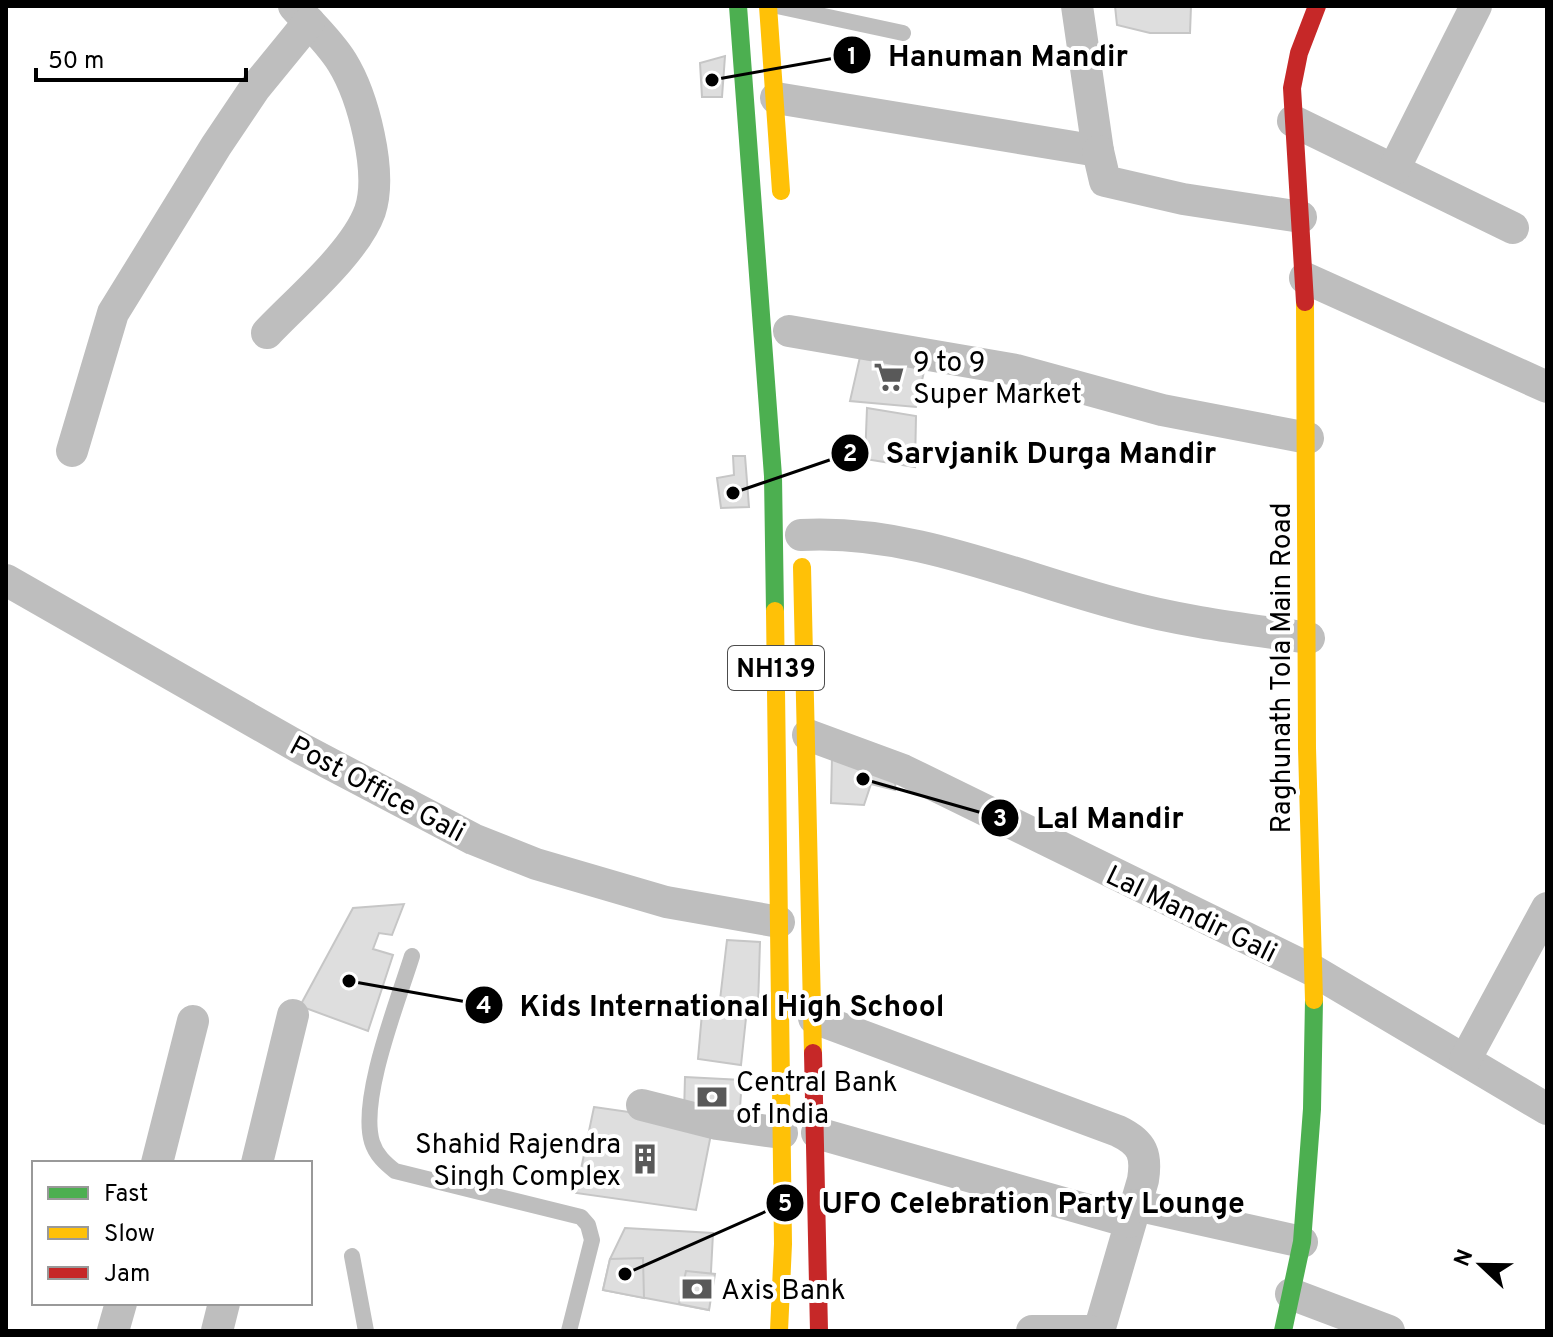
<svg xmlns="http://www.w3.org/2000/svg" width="1553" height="1337" viewBox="0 0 1553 1337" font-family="Overpass,sans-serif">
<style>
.building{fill:#dedede;stroke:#c6c6c6;stroke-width:2}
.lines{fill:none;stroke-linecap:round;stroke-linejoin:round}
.lane{stroke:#bebebe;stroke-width:16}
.street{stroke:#bebebe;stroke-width:32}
.fast{stroke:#4caf50;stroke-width:18}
.slow{stroke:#ffc107;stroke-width:18}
.jam{stroke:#c62828;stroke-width:18}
.labels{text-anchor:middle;stroke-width:8;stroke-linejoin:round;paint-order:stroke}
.shield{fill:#fff;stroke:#4c4c4c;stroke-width:2}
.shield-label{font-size:26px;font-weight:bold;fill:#000}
.poi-label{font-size:28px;fill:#000;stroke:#fff;text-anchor:start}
.street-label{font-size:28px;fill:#000;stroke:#fff}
.leader{fill:none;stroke:#000;stroke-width:3}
.callout-dot{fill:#000;stroke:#fff;stroke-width:3}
.mark-label{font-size:24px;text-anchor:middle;font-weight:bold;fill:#fff}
.callout-label{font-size:30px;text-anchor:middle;font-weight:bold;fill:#000;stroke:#fff;stroke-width:8;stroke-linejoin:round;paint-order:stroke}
</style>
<rect width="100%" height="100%" fill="#fff"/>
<g class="building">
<polygon points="1115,6 1191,6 1190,33 1150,33 1117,25"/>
<polygon points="725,56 722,97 702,97 700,63"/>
<polygon points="862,348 928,354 916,407 850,401"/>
<polygon points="867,408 916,416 915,467 865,459"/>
<polygon points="733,456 745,456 749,507 721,508 717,478 734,475"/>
<polygon points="832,757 896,773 895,790 871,784 864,805 831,803"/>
<polygon points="404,904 392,935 379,933 373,949 393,955 368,1031 300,1006 353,908"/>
<polygon points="727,940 760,942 758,1008 720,1000"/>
<polygon points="702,1013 746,1018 741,1065 698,1059"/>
<polygon points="685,1077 742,1080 739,1121 684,1114"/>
<polygon points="594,1107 713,1124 696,1210 576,1193"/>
<polygon points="625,1228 713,1233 709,1310 603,1290 610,1259"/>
<polygon points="643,1258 644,1298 603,1290 610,1259"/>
<polygon points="686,1271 715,1274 709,1310 679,1304"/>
</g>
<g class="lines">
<g class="lane">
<polyline points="777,6 903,33"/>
<path d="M412 956C398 1001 359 1099 372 1142 376 1155 385 1163 395 1171L581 1217 588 1225 592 1240 569 1331"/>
<polyline points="352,1256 366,1331"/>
</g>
<g class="street">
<polyline points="776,98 1098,151 1077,6"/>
<polyline points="1293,121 1513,228"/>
<polyline points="1098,151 1105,181 1183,199 1301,217"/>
<polyline points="1394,169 1476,6"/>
<polyline points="1305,278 1547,387"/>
<polyline points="789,331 1016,370 1162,410 1308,438"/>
<path d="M267 333C297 301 355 253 370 211 383 172 363 96 342 62 329 41 310 24 294 6"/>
<polyline points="72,451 113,313 216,146 255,88 309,22"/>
<path d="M801 535C913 529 1015 577 1122 605 1183 622 1246 629 1309 638"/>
<polyline points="6,580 302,749 473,839 536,864 666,902 779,922"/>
<polyline points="808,735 903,770 1314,971 1547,1109"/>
<path d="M814 1018 1118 1131C1143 1143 1147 1155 1143 1180L1099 1331"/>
<polyline points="1465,1060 1547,908"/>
<polyline points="642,1105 717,1124 782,1133"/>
<polyline points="817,1133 1130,1222"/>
<polyline points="157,1163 193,1021"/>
<polyline points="257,1163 293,1015"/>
<polyline points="1135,1205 1302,1242"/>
<polyline points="1291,1294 1389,1331"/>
<polyline points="113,1331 121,1303"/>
<polyline points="217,1331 224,1303"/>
<polyline points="1032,1331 1090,1331"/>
</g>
<g class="fast">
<polyline points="738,6 773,476 775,611"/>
<polyline points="1283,1331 1302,1242 1312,1109 1314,1000"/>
</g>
<g class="slow">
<polyline points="768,6 781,191"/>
<polyline points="1305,302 1307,748 1314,1000"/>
<polyline points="802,567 813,1053"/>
<polyline points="775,611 783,1244 779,1331"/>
</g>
<g class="jam">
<polyline points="1305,302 1292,88 1299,53 1317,6"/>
<polyline points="813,1053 819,1331"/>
</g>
</g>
<defs>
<g id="supermarket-bare" transform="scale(2.4)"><path d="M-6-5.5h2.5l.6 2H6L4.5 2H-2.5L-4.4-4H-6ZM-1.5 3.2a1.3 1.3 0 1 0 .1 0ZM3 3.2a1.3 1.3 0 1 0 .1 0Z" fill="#595959" stroke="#fff" stroke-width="2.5" paint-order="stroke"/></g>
<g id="bank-bare" transform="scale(2.4)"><path d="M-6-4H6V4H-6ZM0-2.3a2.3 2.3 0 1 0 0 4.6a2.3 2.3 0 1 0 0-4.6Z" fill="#595959" stroke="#fff" stroke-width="2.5" paint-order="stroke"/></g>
<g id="building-bare" transform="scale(2.4)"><path d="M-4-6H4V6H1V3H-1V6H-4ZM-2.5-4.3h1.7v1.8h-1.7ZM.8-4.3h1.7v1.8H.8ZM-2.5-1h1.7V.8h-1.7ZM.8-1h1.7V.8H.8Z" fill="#595959" stroke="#fff" stroke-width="2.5" paint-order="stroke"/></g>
</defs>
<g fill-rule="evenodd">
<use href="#supermarket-bare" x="889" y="377"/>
<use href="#bank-bare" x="712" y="1097"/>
<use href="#building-bare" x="645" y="1159"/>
<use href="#bank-bare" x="697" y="1289"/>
</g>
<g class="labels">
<rect class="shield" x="728" y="646" width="96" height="44" rx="6"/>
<g class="shield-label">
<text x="776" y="677">NH139</text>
</g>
<g class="poi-label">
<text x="913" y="371">9 to 9<tspan x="913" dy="32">Super Market</tspan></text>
<text x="736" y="1091">Central Bank<tspan x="736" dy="32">of India</tspan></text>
<text x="621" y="1153" text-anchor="end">Shahid Rajendra<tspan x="621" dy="32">Singh Complex</tspan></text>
<text x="721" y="1299">Axis Bank</text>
</g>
<g class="street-label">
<text transform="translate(1280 668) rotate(-90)" y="10">Raghunath Tola Main Road</text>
<text transform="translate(378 788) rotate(28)" y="10">Post Office Gali</text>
<text transform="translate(1192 913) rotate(26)" y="10">Lal Mandir Gali</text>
</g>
</g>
<path class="leader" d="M712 80L852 55M733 493L850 453M863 779L1000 818M349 981L484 1005M625 1274L785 1203"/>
<g class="callout-dot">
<circle cx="712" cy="80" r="8"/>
<circle cx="733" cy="493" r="8"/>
<circle cx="863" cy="779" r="8"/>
<circle cx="349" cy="981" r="8"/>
<circle cx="625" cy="1274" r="8"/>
<circle cx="852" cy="55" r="20"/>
<circle cx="850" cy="453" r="20"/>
<circle cx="1000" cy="818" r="20"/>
<circle cx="484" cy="1005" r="20"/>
<circle cx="785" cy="1203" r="20"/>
</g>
<g class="mark-label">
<text x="852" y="64">1</text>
<text x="850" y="461">2</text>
<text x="1000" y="826">3</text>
<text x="484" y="1013">4</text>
<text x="785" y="1211">5</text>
</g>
<g class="callout-label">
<text x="1008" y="66">Hanuman Mandir</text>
<text x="1051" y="463">Sarvjanik Durga Mandir</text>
<text x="1110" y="828">Lal Mandir</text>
<text x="732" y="1016">Kids International High School</text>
<text x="1033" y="1213">UFO Celebration Party Lounge</text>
</g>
<rect width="1553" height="1337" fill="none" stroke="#000000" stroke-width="16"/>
<rect x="32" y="1161" width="280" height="144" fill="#ffffff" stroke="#999999" stroke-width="2"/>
<rect x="48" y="1187" width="40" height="12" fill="#4caf50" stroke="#999999" stroke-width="2"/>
<text x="104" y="1201" font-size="24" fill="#000000">Fast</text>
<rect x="48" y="1227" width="40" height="12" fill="#ffc107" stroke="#999999" stroke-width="2"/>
<text x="104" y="1241" font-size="24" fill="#000000">Slow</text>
<rect x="48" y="1267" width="40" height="12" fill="#c62828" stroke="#999999" stroke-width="2"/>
<text x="104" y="1281" font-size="24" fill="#000000">Jam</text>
<g transform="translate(1481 1265) rotate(292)" stroke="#ffffff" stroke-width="6" paint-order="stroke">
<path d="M0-6L14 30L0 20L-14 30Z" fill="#000000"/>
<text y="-12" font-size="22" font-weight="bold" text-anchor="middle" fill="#000000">N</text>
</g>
<path d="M36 68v12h210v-12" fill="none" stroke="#000000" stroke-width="4"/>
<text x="48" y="68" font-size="24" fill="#000000" stroke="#ffffff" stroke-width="6" paint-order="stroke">50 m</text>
</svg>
